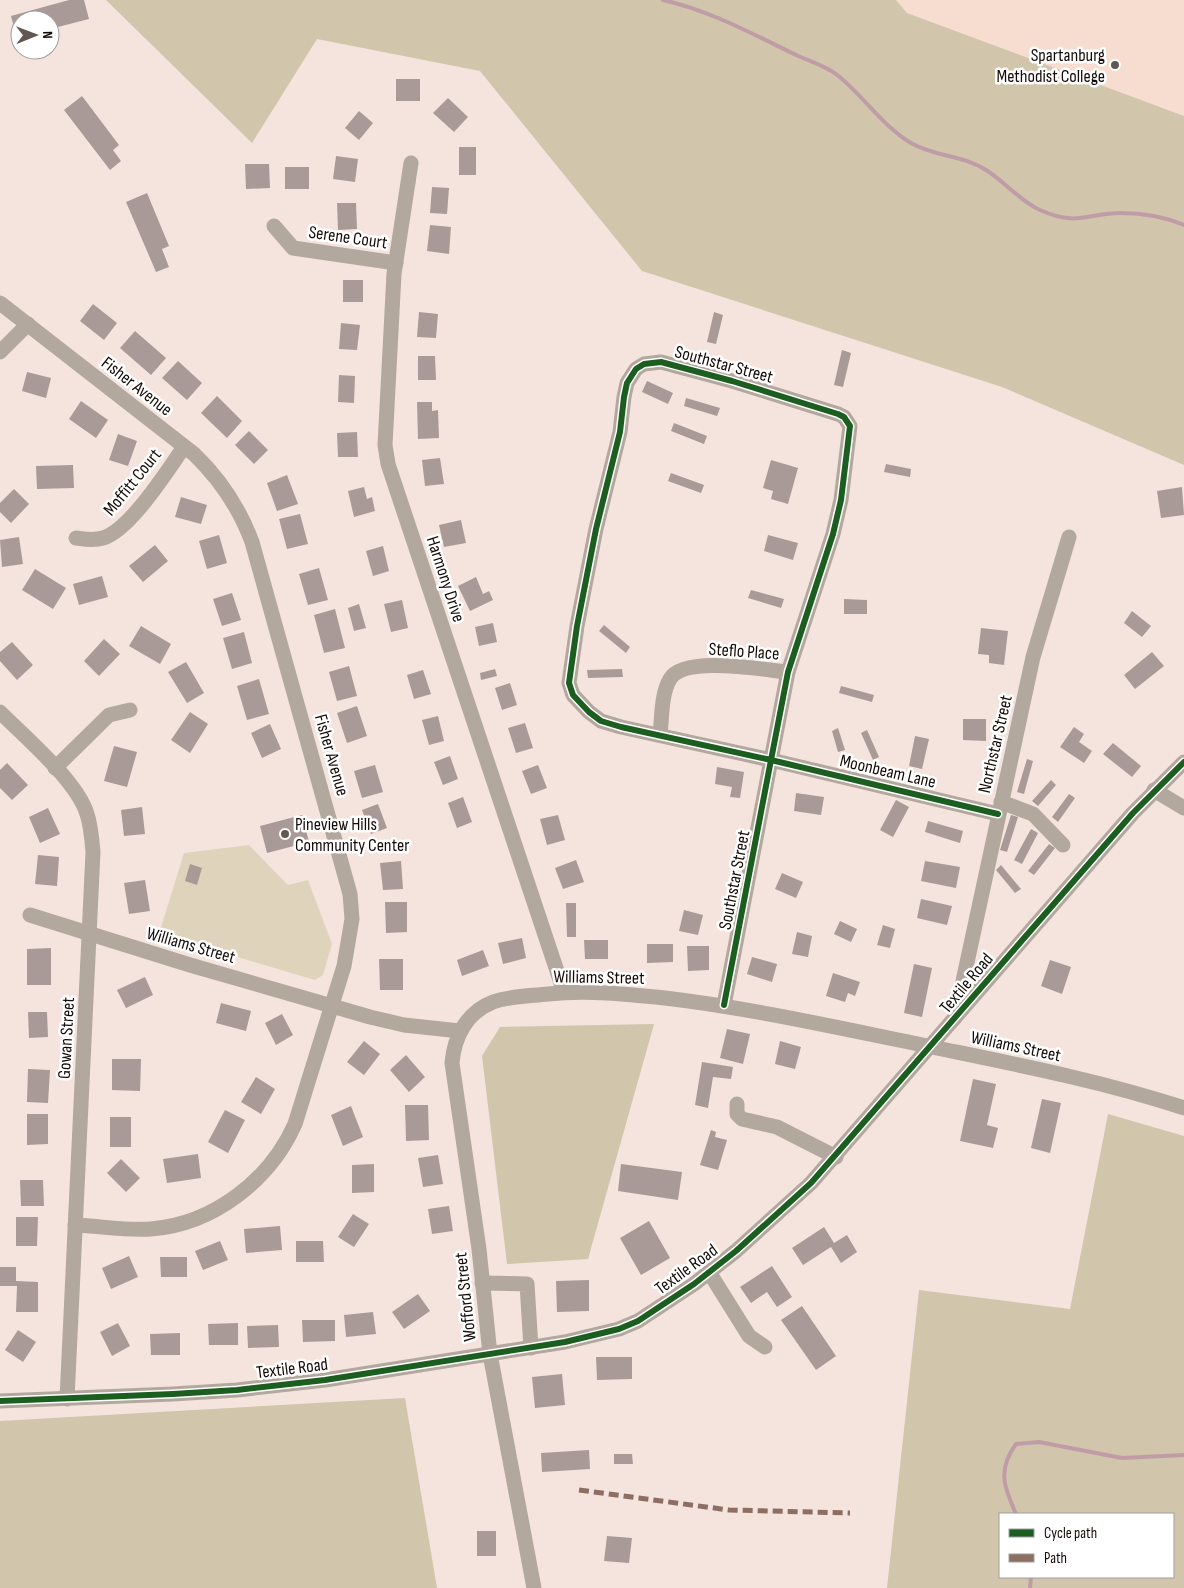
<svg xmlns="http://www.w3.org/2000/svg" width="1184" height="1588" viewBox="0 0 1184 1588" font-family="'Sofia Sans Condensed',sans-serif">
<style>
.built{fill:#f7dcd0}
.green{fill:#dfd4bb}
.forest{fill:#d1c5ab;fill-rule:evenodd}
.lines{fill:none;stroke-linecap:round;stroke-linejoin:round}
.stream{stroke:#c09da6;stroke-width:4}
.building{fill:#aa9a97}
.minor{stroke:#b3a89e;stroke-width:15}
.quiet{stroke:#8d6e63;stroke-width:5;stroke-dasharray:10 5;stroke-linecap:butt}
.cycleway-casing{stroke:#fff;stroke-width:9}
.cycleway{stroke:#1b5e20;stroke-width:6}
.poi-dot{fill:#625752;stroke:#fff;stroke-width:2}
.labels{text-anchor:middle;stroke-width:5;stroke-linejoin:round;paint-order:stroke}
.poi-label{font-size:18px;fill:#140b07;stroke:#fff;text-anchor:end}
.street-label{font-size:18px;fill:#140b07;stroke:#fff}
</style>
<rect width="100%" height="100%" fill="#f4e4dd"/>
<polygon class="built" points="896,0 1184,0 1184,116 907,13"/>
<polygon class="green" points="249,845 288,885 308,880 332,944 323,975 315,980 159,934 184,853"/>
<g class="forest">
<polygon points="106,0 896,0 907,13 1184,116 1184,465 1002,387 642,271 480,71 317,39 252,143"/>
<polygon points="654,1024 588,1259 507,1264 482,1056 500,1027"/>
<path d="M1108 1114 1184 1136V1588H887L919 1290 1070 1309ZM1173 1514V1577H1000V1514Z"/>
<polygon points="405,1398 437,1588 0,1588 0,1421"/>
</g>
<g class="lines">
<g class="stream">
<path d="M663 0C708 10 751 33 792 53 806 60 824 65 836 74 863 95 882 126 911 143 935 157 963 155 986 170 1004 181 1020 201 1040 210 1078 227 1087 213 1121 213 1142 213 1165 217 1184 225"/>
<path d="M1016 1514C1004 1487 997 1470 1016 1444L1039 1442 1122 1458 1184 1455"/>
<polyline points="1030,1588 1031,1577"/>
</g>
</g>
<g class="building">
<polygon points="69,0 84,0 89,19 50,29 50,20 20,20 20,37 17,38 11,16"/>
<rect x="396" y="79" width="24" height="22"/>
<polygon points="82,96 119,145 113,150 121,161 110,170 64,110"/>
<polygon points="448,98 468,117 454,132 433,113"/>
<polygon points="359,111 373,123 359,140 345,128"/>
<rect x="459" y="147" width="17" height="28"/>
<polygon points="336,156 358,159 355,182 333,179"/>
<polygon points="245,164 269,164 270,188 246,189"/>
<rect x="285" y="167" width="24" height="22"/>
<polygon points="432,187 449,188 447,214 430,213"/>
<polygon points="147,193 169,246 162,249 169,267 156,272 126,202"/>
<polygon points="337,203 356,203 357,229 338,230"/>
<polygon points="430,225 451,227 449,254 427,251"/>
<rect x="343" y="280" width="20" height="22"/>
<polygon points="93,304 117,323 104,340 80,321"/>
<polygon points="419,312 438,314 436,338 417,337"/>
<polygon points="714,312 723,315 716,344 707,342"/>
<polygon points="341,323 360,325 357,350 339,349"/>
<polygon points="135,331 166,358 151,375 120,348"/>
<polygon points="842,350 851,353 843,387 834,385"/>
<polygon points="418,356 435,356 436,380 418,380"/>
<polygon points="178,361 202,383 187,400 162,378"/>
<polygon points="27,372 51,378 46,398 22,391"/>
<polygon points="339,375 355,376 354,403 338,402"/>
<polygon points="647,381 673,393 668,404 642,392"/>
<polygon points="217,396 242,421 227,438 201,413"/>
<polygon points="686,398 720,408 717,416 684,406"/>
<polygon points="81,401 108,420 96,438 69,419"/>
<polygon points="417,402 432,402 432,411 438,410 439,438 418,439"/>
<polygon points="674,423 707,436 704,444 671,431"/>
<polygon points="249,431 268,450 254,464 235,445"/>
<polygon points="357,432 358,457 338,457 337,433"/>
<polygon points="118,434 137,441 128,466 109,460"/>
<polygon points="440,458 444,484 425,486 422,460"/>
<polygon points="771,460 798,468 788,504 771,499 773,491 763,488"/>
<polygon points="886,464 911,469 910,477 884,472"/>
<polygon points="73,465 74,488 37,489 36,466"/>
<polygon points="671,473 704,485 701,493 668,481"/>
<polygon points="287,475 298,504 277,511 267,483"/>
<polygon points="364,487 367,499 372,497 375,511 354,517 348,491"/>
<polygon points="1182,487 1184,515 1161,518 1157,491"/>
<polygon points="14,489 29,504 11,523 0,512 0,503"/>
<polygon points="181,497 207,505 201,524 175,517"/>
<polygon points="300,514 308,544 287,549 279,519"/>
<polygon points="461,520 466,543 444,547 439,525"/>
<polygon points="219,535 227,563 207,569 199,541"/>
<polygon points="768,535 798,543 793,560 764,551"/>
<polygon points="19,537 23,564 2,567 0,540"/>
<polygon points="155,545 168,561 143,582 129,566"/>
<polygon points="383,546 389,571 373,576 366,551"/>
<polygon points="319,568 328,600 308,605 299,574"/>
<polygon points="35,569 66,588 53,609 22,590"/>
<polygon points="102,576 108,597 79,605 73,584"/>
<polygon points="476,577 483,594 489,591 493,600 470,611 458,586"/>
<polygon points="751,590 784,599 781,608 748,598"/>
<polygon points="232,593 241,620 222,626 213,599"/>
<polygon points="844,599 867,600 867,614 844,614"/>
<polygon points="402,600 408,628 391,632 384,604"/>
<polygon points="359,604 366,628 354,631 348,608"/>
<polygon points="335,609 345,648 324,653 314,615"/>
<polygon points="1132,611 1151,626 1142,637 1124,623"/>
<polygon points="493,623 497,642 479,646 475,627"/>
<polygon points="604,625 630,647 626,653 599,631"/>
<polygon points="141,626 171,644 160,664 129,646"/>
<polygon points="981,628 1008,631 1004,665 989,663 989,655 978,654"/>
<polygon points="244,632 252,663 232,669 223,638"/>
<polygon points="104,639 120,654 99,676 84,661"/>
<polygon points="12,642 33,665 17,680 0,661 0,652"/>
<polygon points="1152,652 1164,666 1135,689 1124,675"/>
<polygon points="186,662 204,693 187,703 168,672"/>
<polygon points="349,666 357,696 337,701 329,672"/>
<polygon points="495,669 497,676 481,680 480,673"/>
<polygon points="622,669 623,677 588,678 587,670"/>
<polygon points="423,670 431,694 414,699 407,675"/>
<polygon points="259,679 269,714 247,720 237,686"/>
<polygon points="510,683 517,705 502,710 495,688"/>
<polygon points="841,686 874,695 872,702 839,693"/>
<polygon points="357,706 367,736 347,743 337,713"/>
<polygon points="190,712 208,724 190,753 171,740"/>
<polygon points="438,716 444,741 429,745 422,720"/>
<polygon points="963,719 986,719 986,741 963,740"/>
<polygon points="525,723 533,748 516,753 508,728"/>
<polygon points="270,724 281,749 262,758 251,733"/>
<polygon points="1074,727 1084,734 1079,742 1092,751 1084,763 1060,747"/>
<polygon points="838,728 845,750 838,752 832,731"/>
<polygon points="867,730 879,757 873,760 861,733"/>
<polygon points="915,736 929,739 922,769 909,766"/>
<polygon points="1113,743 1141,766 1132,777 1103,754"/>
<polygon points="114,746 137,752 127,787 104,781"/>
<polygon points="450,756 458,779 443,785 434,762"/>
<polygon points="1027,759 1033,761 1024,794 1017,792"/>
<polygon points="7,763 28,785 12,800 0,788 0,770"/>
<polygon points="375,765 383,792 362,798 354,771"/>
<polygon points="538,765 547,788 531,794 522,771"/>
<polygon points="717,767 744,772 740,798 730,797 732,787 715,784"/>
<polygon points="1051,780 1056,785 1038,806 1032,801"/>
<polygon points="796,793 824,797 821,815 794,811"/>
<polygon points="1069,794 1075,798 1058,822 1052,817"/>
<polygon points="463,797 472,822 457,828 448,803"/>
<polygon points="896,800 909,807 893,837 880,830"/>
<polygon points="378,804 387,828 371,834 362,810"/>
<polygon points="142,807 145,834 124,836 121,810"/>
<polygon points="48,808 60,834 40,843 29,817"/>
<polygon points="302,815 309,842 267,853 260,826"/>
<polygon points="558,815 565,840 547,845 540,819"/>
<polygon points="1011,815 1018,817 1007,852 1000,850"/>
<polygon points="928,821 963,831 960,843 925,832"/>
<polygon points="1031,829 1038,833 1022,864 1014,860"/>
<polygon points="1049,844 1055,848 1034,875 1028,871"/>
<polygon points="38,855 59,857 57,886 35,884"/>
<polygon points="576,860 584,882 563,889 555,868"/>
<polygon points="401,861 403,889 383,890 380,863"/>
<polygon points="925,861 960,867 956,888 921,881"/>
<polygon points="190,864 202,868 197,885 185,881"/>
<polygon points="1001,865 1021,889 1015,893 996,870"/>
<polygon points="782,873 803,882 796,898 775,889"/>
<polygon points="145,880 150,911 129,914 124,883"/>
<polygon points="921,899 952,906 947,925 917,918"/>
<polygon points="385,902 407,902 407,932 386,933"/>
<polygon points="566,903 576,903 576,937 567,937"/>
<polygon points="684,910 703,915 698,935 679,931"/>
<polygon points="840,921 857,929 851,942 834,934"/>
<polygon points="883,925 895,929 890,948 877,945"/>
<polygon points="797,932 812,936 808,957 792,954"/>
<polygon points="522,938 526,958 503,964 498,943"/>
<polygon points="584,940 608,940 608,959 585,959"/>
<polygon points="647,944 673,944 673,962 647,963"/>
<polygon points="687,946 709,946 709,970 688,971"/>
<polygon points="51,948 51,985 27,985 27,949"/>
<polygon points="483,950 489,966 462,976 457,960"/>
<polygon points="752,957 777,964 772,982 747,974"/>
<polygon points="379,959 403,959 403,990 380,990"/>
<polygon points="1050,960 1071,967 1062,994 1041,986"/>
<polygon points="914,964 932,968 922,1017 904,1013"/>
<polygon points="833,973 860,982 855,996 848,993 845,1002 826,996"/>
<polygon points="145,977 153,995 126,1008 117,990"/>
<polygon points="221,1003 251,1011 246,1031 216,1023"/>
<polygon points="28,1012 47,1012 48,1037 29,1038"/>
<polygon points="282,1014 293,1035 276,1045 265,1023"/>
<polygon points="727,1029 750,1034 743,1064 720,1058"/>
<polygon points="364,1041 380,1054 364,1075 347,1062"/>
<polygon points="780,1041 801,1047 795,1069 775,1064"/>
<polygon points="406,1055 425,1077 409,1092 390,1070"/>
<polygon points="112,1059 141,1059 140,1091 112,1090"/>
<polygon points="702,1062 733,1067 731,1079 713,1077 708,1108 695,1105"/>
<polygon points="28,1069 50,1070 48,1103 27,1102"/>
<polygon points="256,1077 275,1089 261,1114 241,1102"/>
<polygon points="973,1079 996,1084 987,1125 998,1128 993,1148 960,1141"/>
<polygon points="1042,1099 1061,1103 1050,1153 1031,1148"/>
<polygon points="405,1105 428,1105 429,1140 406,1141"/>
<polygon points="351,1106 363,1137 343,1146 331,1115"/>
<polygon points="225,1110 245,1120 228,1153 208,1142"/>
<polygon points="27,1114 48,1114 48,1144 27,1145"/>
<rect x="110" y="1117" width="21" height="30"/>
<polygon points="711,1130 716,1132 715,1137 727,1140 718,1170 700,1165"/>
<polygon points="198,1154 201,1178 167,1183 163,1159"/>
<polygon points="438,1155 443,1184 423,1187 418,1158"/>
<polygon points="121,1159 140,1178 126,1192 107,1173"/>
<polygon points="374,1164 374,1192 352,1193 352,1165"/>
<polygon points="621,1164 682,1172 678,1200 618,1191"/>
<polygon points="20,1180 43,1180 44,1206 21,1206"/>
<polygon points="449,1206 453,1231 432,1234 428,1209"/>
<polygon points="353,1214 369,1224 354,1247 338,1237"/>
<polygon points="16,1217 38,1217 37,1246 16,1246"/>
<polygon points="649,1221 670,1258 641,1275 620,1238"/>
<polygon points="280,1226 282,1250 246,1253 244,1229"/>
<polygon points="824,1227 834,1243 847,1235 857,1252 841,1263 831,1247 803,1265 792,1248"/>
<polygon points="220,1241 228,1260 203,1270 195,1251"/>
<polygon points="296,1241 323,1241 324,1262 296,1262"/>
<polygon points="129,1256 138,1277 111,1289 102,1268"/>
<polygon points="160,1257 187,1257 187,1277 161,1277"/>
<polygon points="772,1266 792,1297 777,1307 767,1292 751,1303 740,1287"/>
<polygon points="0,1267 16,1267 16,1281 38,1282 38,1312 16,1312 17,1286 0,1286"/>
<polygon points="589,1280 589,1311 557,1312 556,1281"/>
<polygon points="418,1294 430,1311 404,1329 392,1312"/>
<polygon points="802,1306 836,1356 816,1370 781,1320"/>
<polygon points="373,1312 376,1334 346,1337 344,1315"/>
<polygon points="302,1320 335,1320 335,1341 303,1342"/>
<polygon points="118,1323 130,1346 112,1356 100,1332"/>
<polygon points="238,1323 238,1345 209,1345 208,1324"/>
<polygon points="278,1325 279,1347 248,1348 247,1326"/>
<polygon points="18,1330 36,1342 23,1362 5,1350"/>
<polygon points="180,1333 180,1355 151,1355 150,1334"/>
<polygon points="596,1357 632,1357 632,1379 597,1380"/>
<polygon points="562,1374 565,1405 535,1408 532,1377"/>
<polygon points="589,1450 590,1469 542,1472 541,1453"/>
<polygon points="614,1454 632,1454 633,1464 614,1464"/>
<rect x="477" y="1531" width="19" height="25"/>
<polygon points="607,1536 632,1538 629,1563 604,1561"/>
</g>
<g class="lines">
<g class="minor">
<polyline points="411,163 394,274 385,445 388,464 564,992"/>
<polyline points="274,226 293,248 396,263"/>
<path d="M0 303 194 454C221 480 239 507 252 542L350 894 352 919 344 966 295 1124C270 1180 214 1224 151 1229 127 1231 100 1226 75 1225"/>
<polyline points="0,352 28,324"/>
<path d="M76 538C85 539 93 541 103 538 130 530 167 471 184 447"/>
<path d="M0 712C25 737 77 781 87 814 91 826 92 840 93 852L67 1399"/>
<path d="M660 735C662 718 661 694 670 679 684 655 764 670 788 672"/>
<polyline points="55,768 109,715 130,710"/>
<polyline points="1154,790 1184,808"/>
<polyline points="1001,802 1033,814 1063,845"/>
<polyline points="30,915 190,965 370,1017 404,1025 460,1031"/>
<polyline points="724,1005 771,760 621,727 601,721 589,712 573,695 569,683 577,626 596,529 620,432 624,397 627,383 636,369 644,364 661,362 732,381 838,414 844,417 850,426 841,500 833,534 788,672 771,760 998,814"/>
<polyline points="955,1018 1033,657 1069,537"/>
<polyline points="737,1104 737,1114 742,1119 777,1127 836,1157"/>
<polyline points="709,1272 749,1336 765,1347"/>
<polyline points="482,1283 527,1284 531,1348"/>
<polyline points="0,1401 173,1394 237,1390 325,1380 565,1342 619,1329 638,1321 694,1284 736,1251 811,1183 1133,813 1184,762"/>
<path d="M534 1588 490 1354 479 1249 452 1063C454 1037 467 1012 493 1002 510 996 530 996 548 994 587 990 626 994 665 998 749 1008 830 1026 913 1043 1003 1062 1096 1079 1184 1108"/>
</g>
<polyline class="quiet" points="579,1490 729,1510 850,1513"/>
<g class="cycleway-casing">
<g id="cycleway">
<polyline points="724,1005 771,760 621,727 601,721 589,712 573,695 569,683 577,626 596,529 620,432 624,397 627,383 636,369 644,364 661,362 732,381 838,414 844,417 850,426 841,500 833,534 788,672 771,760 998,814"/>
<polyline points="0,1401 173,1394 237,1390 325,1380 565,1342 619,1329 638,1321 694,1284 736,1251 811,1183 1133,813 1184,762"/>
</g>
</g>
<use href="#cycleway" class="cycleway"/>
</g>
<g class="poi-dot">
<circle cx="1115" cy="65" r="5"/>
<circle cx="285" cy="834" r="5"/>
</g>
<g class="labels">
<g class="poi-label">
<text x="1105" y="61">Spartanburg<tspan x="1105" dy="21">Methodist College</tspan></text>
<text x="295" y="830" text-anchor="start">Pineview Hills<tspan x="295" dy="21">Community Center</tspan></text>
</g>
<g class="street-label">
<text transform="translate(348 237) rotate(8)" y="6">Serene Court</text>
<text transform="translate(724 364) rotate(15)" y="6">Southstar Street</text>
<text transform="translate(137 386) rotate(38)" y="6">Fisher Avenue</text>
<text transform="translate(132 482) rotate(-51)" y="6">Moffitt Court</text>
<text transform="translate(446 579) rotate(72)" y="6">Harmony Drive</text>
<text transform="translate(744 651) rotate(4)" y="6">Steflo Place</text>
<text transform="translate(995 744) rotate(-77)" y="6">Northstar Street</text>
<text transform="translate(332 755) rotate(74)" y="6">Fisher Avenue</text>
<text transform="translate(888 771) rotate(13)" y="6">Moonbeam Lane</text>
<text transform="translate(734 880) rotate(-79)" y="6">Southstar Street</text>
<text transform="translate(191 945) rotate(16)" y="6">Williams Street</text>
<text transform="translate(599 977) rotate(1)" y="6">Williams Street</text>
<text transform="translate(966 983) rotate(-50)" y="6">Textile Road</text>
<text transform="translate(66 1038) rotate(-87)" y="6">Gowan Street</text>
<text transform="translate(1016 1046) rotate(12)" y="6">Williams Street</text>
<text transform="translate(686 1269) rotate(-36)" y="6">Textile Road</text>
<text transform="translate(465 1297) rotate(-96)" y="6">Wofford Street</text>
<text transform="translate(292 1368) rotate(-7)" y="6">Textile Road</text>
</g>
</g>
<rect x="999" y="1513" width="175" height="65" fill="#ffffff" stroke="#a19d9c"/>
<rect x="1009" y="1529" width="25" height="8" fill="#1b5e20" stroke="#a19d9c"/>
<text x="1044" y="1538" font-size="15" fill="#140b07">Cycle path</text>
<rect x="1009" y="1554" width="25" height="8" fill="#8d6e63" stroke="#a19d9c"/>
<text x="1044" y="1563" font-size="15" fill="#140b07">Path</text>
<g transform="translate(35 35) rotate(89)"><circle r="24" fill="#ffffff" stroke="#a19d9c"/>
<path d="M0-4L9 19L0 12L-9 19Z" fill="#625752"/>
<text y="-8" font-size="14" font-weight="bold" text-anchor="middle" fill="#140b07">N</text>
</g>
</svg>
